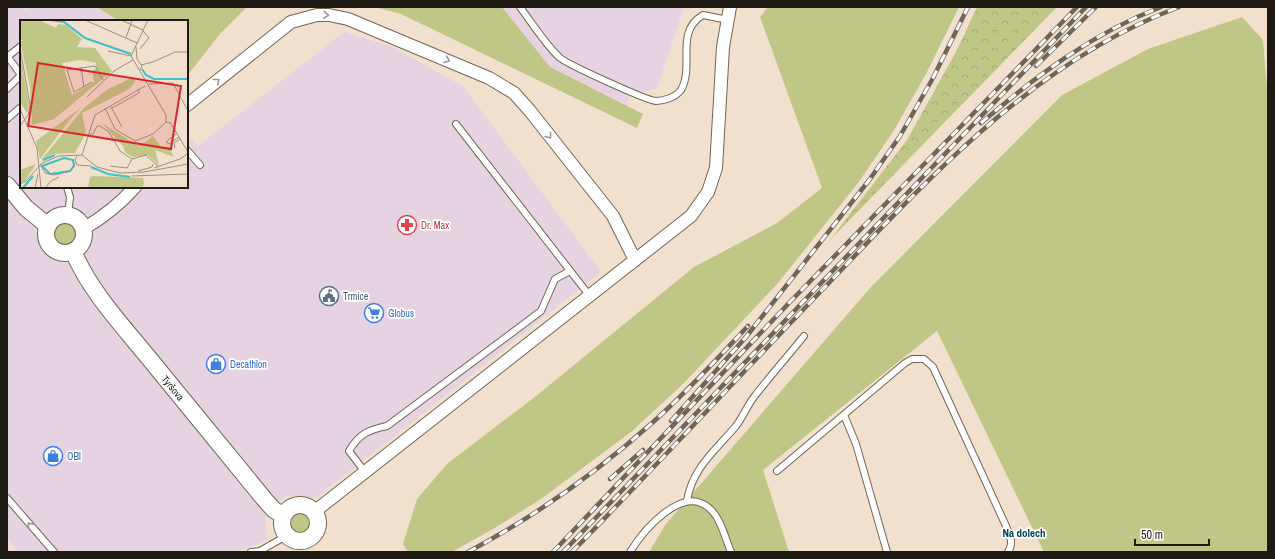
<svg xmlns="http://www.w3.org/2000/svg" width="1275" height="559" viewBox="0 0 1275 559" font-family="'Archivo Narrow',sans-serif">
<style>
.commercial{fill:#e6d3e2}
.green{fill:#c0c786}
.forest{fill:url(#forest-crowns)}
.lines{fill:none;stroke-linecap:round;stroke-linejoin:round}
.service-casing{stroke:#746655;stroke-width:8}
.minor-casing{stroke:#746655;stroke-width:14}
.secondary-casing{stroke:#746655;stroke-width:18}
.service{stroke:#fff;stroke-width:6}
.minor{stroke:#fff;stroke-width:12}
.secondary{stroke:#fff;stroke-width:16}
.rail-casing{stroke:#6f665a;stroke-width:4.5}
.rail{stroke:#fff;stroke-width:3;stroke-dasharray:9;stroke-linecap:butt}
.oneway{stroke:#9a9894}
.labels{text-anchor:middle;stroke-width:3.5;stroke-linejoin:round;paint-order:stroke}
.health-label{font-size:10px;fill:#be3a42;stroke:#fff;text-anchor:start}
.service-label{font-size:10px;fill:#4e5e75;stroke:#fff;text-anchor:start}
.shop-label{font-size:10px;fill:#366cbe;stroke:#fff;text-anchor:start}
.street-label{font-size:10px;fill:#1e1912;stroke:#fff}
.neighbourhood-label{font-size:11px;font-weight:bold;fill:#02404c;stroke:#fff}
.inset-river{fill:none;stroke:#3bc1c9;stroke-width:2}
.inset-road{fill:none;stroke:#9d9082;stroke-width:1}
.view{fill:#d62828;fill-opacity:0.15;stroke:#d62828;stroke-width:2}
.inset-edge{fill:none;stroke:#1e1912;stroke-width:2}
</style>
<defs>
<pattern id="forest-crowns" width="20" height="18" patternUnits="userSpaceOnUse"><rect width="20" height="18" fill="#c0c786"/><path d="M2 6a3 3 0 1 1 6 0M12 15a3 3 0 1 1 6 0" fill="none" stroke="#a5aa73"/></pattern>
</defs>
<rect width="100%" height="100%" fill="#f1e0cd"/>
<g class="commercial">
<polygon points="7,7 21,7 26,10 30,7 97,7 119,21 21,21 21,187 187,187 187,134 198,146 344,32 390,46 463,86 601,272 316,498 286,496 265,516 267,540 244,549 226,552 18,552 7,537"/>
<polygon points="502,7 684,7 657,88 629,97 626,106 550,67"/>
</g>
<g class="green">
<polygon points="97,7 247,7 220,34 187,76 187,21 119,21"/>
<polygon points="374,7 502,7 550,67 643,114 637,128 401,14"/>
<polygon points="768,7 959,7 926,74 893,132 858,183 778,283 684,383 631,432 541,499 498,526 452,552 408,552 403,544 417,499 447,464 536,396 694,267 777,223 822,188 760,17"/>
<polygon points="1242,17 1263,40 1268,101 1268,552 1044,552 937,331 763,470 789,552 649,552 666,524 871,287 1062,95 1148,49"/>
<circle cx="65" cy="234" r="12"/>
<circle cx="299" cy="524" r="11"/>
</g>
<polygon class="forest" points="977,7 1057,7 829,241 907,140 957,50"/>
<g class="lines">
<g class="service-casing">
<g id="service">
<path d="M520 7C532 23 545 44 559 57 566 64 648 101 656 101 664 101 676 97 681 90 695 66 674 32 703 15L728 20"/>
<polyline points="7,57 21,46"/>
<polyline points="7,89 21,75 8,57"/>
<polyline points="7,119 21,107"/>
<polyline points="456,124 589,295"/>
<polyline points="187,150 200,165"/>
<polyline points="67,187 70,197 68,215"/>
<polyline points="844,415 856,444 887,552"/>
<path d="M777 471 905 363 912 359H924L933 367 1006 526C1010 536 1014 543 1008 552"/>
<path d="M365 472 349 451C359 434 368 430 387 426L541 311 555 279 570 271"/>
<polyline points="7,498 54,552"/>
<path d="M687 501C692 468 716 450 736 426 743 417 747 406 754 397 770 376 788 356 804 336"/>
<polyline points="251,552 260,551 286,536"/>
<path d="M630 552C643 531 682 484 709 508 721 518 725 538 731 552"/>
</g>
</g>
<g class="minor-casing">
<g id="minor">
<polyline points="187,105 291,22 317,15 329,15 348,19 489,78 514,93 530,111 613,216 635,260"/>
<path d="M83 229C102 218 120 204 135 187"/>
<polyline points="314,512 691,216 708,192 716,168 723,47 730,7"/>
</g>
</g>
<g class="secondary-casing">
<g id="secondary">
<polyline points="7,185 26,208 48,226"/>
<circle cx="65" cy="234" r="19"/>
<path id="s1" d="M73 251C90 291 121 324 148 357 187 405 226 452 265 500L274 510 283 515"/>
<circle cx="300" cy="523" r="18"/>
</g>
</g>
<use href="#service" class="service"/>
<use href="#minor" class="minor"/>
<use href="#secondary" class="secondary"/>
<g class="rail-casing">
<g id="rail">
<polyline points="1036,66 1096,7"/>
<path d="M981 123C1036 76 1093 33 1161 7"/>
<polyline points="671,421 746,337 870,179 900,136 933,78 968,7"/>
<polyline points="610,479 643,450"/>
<path d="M468 552C534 517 596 473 652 423 686 393 717 359 748 326"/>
<polyline points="553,552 789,303 1077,7"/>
<polyline points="563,552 1086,7"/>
<path d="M572 552C658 464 741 374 826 286 929 178 1035 61 1179 7"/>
</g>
</g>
<use href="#rail" class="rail"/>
</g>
<defs><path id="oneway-chevron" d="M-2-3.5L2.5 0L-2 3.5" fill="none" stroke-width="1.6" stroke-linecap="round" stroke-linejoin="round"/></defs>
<g class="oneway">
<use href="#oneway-chevron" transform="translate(326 15) rotate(3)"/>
<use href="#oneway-chevron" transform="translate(447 60) rotate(22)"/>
<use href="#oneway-chevron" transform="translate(217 81) rotate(-39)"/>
<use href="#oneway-chevron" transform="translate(549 136) rotate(52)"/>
<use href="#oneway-chevron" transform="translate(30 525) rotate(-131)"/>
</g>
<defs>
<g id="pharmacy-ring" transform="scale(1)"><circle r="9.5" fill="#fff" stroke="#e0444e" stroke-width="1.5"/><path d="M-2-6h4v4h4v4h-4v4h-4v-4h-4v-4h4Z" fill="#e0444e"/></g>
<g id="civic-ring" transform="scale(1)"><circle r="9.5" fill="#fff" stroke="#5c6f8a" stroke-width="1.5"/><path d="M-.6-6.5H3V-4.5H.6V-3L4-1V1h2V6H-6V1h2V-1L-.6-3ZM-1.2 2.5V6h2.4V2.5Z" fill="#5c6f8a"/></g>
<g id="supermarket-ring" transform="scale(1)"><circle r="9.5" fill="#fff" stroke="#3f7fe0" stroke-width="1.5"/><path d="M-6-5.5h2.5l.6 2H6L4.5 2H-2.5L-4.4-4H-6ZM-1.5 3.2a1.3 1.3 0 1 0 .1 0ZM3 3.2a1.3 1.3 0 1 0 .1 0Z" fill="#3f7fe0"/></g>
<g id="shop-ring" transform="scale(1)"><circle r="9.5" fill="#fff" stroke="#3f7fe0" stroke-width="1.5"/><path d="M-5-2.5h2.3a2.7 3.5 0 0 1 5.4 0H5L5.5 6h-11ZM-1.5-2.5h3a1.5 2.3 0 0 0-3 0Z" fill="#3f7fe0"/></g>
</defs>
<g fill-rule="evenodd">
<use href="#pharmacy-ring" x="407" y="225"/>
<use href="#civic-ring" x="329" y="296"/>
<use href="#supermarket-ring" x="374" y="313"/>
<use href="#shop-ring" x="216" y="364"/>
<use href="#shop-ring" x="53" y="456"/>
</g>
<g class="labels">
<g class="health-label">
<text x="421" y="229">Dr. Max</text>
</g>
<g class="service-label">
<text x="343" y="300">Trmice</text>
</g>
<g class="shop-label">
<text x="388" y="317">Globus</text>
<text x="230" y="368">Decathlon</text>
<text x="67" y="460">OBI</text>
</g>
<g class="street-label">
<text dy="4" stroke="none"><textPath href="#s1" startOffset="170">Tyršova</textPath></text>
</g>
<g class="neighbourhood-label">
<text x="1024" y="537">Na dolech</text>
</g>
</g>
<g transform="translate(20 20)">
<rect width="168" height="168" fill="#f1e0cd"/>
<path d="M0 0H19L36 8 38 4 46 5 62 19 57 27 75 28 92 51 34 99 12 105 10 67 0 21H3L0 17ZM61 40 76 43V49L72 50 74 62 52 75 42 43ZM0 32 9 85 7 93 0 82ZM114 57 115 62 109 69 62 93 66 113 55 133 33 134 21 140 64 88 88 69ZM82 103 117 125H122L133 116 141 127H149L154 137 135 130 139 145 128 135 113 137 105 132 103 126ZM16 144 5 161 0 163V150ZM73 156 123 158 124 163 123 166 116 168H68L70 157Z" fill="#c0c786" fill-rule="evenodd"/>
<path d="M62 87 52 97 20 139 16 121Z" fill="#c0c786"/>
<path class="inset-river" d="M30 0 44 2 65 18 111 34M122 49 126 55 134 59H168M44 138 53 140 54 146 50 151 30 154 22 146ZM23 140 35 135M71 147 88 154 110 157M3 168 13 156"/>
<path class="inset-road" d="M65 0 117 23M101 0 123 10M128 0 111 36 146 95V102L150 103M106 18 112 0M0 27 10 85 8 95 0 106M116 27 117 39 122 46 120 50M120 29 129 18 123 11M88 31 111 36M121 45 133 42 155 32H168M61 47 64 67M72 62 54 72 47 50 75 46 83 60M129 64 153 63 168 91M67 77 94 51 113 40M91 87 102 107M85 88 95 109 115 121 133 114 146 102M92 88 119 73V69M0 89 17 128 21 168M150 102 168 132 166 135M157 113 146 122 149 124 159 117M70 114H73L77 106H80L89 112 100 131 112 139 126 135 138 146M155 128 154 123 160 119M62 135 75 95 125 66M57 136 55 140 57 145 71 146M21 146 25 153 34 155 51 151 55 143M90 146 107 148 112 139M134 148 160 139 166 135M118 151 132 147 133 144M112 156 168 154M0 164 6 161 22 143 39 136 62 135 77 147 100 153 124 152 168 144M15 168 18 154M25 168 31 161 39 157"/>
<path class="view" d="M18 43 161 66 151 129 8 106Z"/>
<rect width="168" height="168" class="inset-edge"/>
</g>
<rect width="1275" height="559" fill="none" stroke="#1e1912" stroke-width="16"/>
<path d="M1135 539v6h74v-6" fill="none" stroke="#1e1912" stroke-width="2"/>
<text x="1141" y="539" font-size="12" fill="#1e1912" stroke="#ffffff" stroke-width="3" paint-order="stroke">50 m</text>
</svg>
